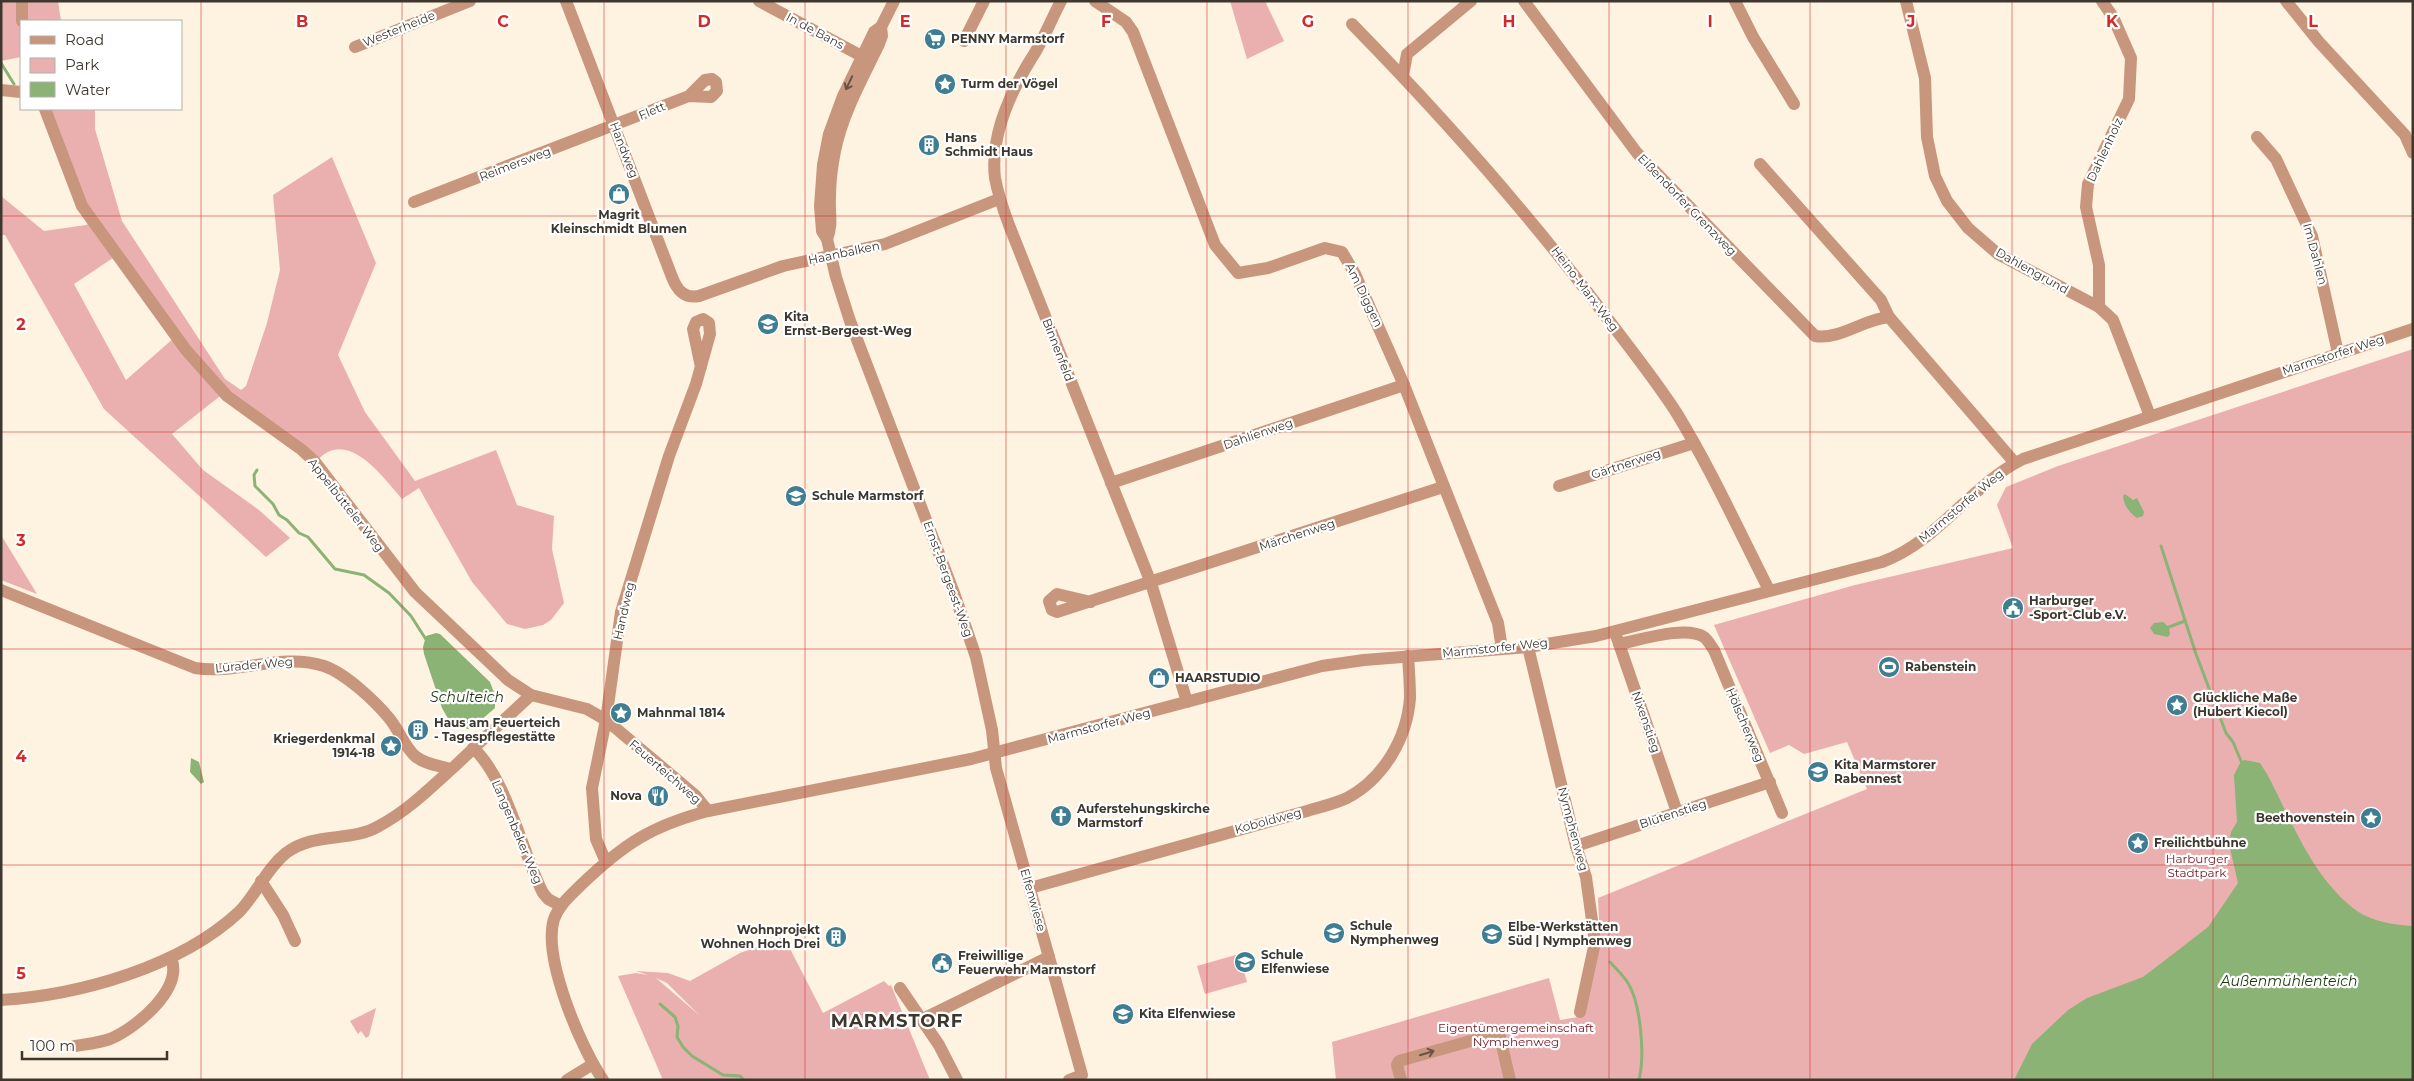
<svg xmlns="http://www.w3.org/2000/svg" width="2414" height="1081" viewBox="0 0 2414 1081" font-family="Montserrat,sans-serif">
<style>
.green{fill:#eab0af;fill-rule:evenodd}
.water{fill:#8bb375}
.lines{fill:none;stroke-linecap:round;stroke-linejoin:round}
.stream{stroke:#8bb375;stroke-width:3}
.minor{stroke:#c8967c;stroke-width:12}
.oneway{stroke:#675445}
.grid{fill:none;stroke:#d62828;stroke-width:1;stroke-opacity:0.55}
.labels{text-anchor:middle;stroke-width:4.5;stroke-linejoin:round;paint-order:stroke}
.street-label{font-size:12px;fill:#3d372e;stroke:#fff}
.poi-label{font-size:12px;font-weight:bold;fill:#3d372e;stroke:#fff;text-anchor:start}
.park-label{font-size:12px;fill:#731722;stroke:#fff}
.water-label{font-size:14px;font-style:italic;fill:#1d370b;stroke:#fff}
.district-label{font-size:18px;font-weight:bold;letter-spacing:1px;fill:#3d372e;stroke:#fff}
.grid-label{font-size:16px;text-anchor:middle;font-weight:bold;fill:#d62828;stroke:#fff;stroke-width:4.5;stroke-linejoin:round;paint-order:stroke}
</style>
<rect width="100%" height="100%" fill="#fef2e0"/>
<g class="green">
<polygon points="1,1 58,1 61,21 21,21 21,57 1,61"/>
<polygon points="1230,1 1265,1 1284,41 1247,59"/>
<path d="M45 109H95V129L122 221 225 379 241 390 246 386 267 323 280 270 273 195 332 157 376 263 338 355 365 412 415 481 496 450 517 505 554 516 552 549 564 603 551 620 543 625 525 629 507 624 472 582 419 488 402 499C387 482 356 438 328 452 323 454 319 459 315 462L224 393 172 434 203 470 259 510 290 538 266 557 104 409 5 235H1V196L44 231 86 225 92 222ZM116 256 175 337 126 380 74 284Z"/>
<polygon points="2413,349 2413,1080 1336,1080 1332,1042 1549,978 1560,1020 1578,1017 1600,939 1598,898 1867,789 1847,742 1804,754 1789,745 1770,753 1714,625 1855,585 2013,548 1997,505 2006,487 2058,466"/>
<polygon points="1,535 37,594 1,580"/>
<path d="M784 937 823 1013 884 981 889 986 891 985 930 1080H663L618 976 636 973 648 975 636 971 668 973 690 981 740 953ZM656 978 667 983 699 1015Z"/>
<polygon points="1239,954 1247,982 1205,994 1197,966"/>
<polygon points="376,1008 369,1036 366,1038 361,1031 358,1034 350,1021"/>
</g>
<g class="water">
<path d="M2125 494 2133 500 2137 498 2144 512 2143 516 2137 518C2129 512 2124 506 2123 496Z"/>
<polygon points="2163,622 2169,627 2170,634 2168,637 2154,634 2150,628 2154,623"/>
<polygon points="436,633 440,634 490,682 495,695 495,708 474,726 468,729 450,722 442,708 424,654 423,647 426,636"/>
<polygon points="191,758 199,762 204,782 201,784 190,772"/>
<path d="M2245 760 2260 763 2267 774C2292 821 2312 878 2357 911 2373 922 2395 925 2413 926V1080H2014L2032 1044 2068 1010 2087 998 2143 977 2177 951 2208 927 2238 883 2229 844 2231 832 2237 822 2234 775 2241 761Z"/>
</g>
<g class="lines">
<g class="stream">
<polyline points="1,63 14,84"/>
<polyline points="257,470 254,475 255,486 273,504 279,515 287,520 299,533 308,537 335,569 364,575 389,593 411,616 427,641"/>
<polyline points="2161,546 2196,654 2226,733 2233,742 2241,761"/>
<polyline points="2169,627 2185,621"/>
<path d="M1610 962C1616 969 1623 975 1628 983 1641 1004 1645 1056 1639 1080"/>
<polyline points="660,1004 675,1017 678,1026 677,1037 683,1047 692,1056 723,1075 740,1076 744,1080"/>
</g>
<g class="minor">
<polyline points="22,1 22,21"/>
<path d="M566 1 672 277C677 290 684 299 699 296L783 266 885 244 999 199"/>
<polyline points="759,1 869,60"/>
<polyline points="894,1 881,27 874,32 843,96 829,134 823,165 820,206 822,231 827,239 836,277 850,321 954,593 976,657 992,730 996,768 1082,1075 1069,1080"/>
<path d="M1061 1C1051 20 1043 41 1031 59 1010 93 990 136 995 178 998 194 1003 209 1009 225L1151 583 1187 702"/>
<polyline points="1095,1 1126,22 1133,32 1215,245 1238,273 1268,268 1325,248 1342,252 1355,274 1404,385 1498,623 1502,649"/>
<path d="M1524 1 1637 153 1815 336C1840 340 1864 319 1889 317L2015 463"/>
<polyline points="1735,1 1753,37 1794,104"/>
<polyline points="1906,1 1925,78 1927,137 1935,176 1947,201 1968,228 1998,254 2099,307 2113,320 2150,416"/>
<polyline points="2286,1 2319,42 2405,135 2413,153"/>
<path d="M1352 24C1439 113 1522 206 1598 306 1624 341 1652 375 1676 412 1711 469 1739 531 1769 590"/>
<polyline points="964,41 984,1"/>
<polyline points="355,47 470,1"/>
<polyline points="1403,76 1407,54 1471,1"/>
<polyline points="1,90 21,92"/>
<polyline points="45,109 82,206 186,350 227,396 302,450 315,462 415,592 508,680 531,695 587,709 606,720 695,795 708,811"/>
<polyline points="2257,137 2276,159 2312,236 2338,353"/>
<polyline points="1760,164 1881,300 1889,317"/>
<polyline points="414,202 689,96 711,97 717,91 716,82 712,79 705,80 689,96"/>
<path d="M827 239C833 226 829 211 830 197 830 181 832 166 835 151 843 112 863 78 879 44L882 36 881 27"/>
<polyline points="2099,307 2099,265 2086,207 2088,184 2129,99 2131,58 2113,17 2102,1"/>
<polyline points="1111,483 1404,385"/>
<polyline points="1559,486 1694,443"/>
<path d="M1 590 195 668C238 675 282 652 324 666 345 673 375 701 389 718 399 730 404 746 415 756 424 764 440 766 451 769"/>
<polyline points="1091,602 1057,594 1049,601 1052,610 1057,612 1443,487"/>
<polyline points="1617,638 1677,812"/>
<path d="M1619 644C1640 640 1686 625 1704 637 1708 640 1711 646 1714 650L1782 813"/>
<polyline points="1528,647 1576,846 1586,877 1595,942 1580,1012"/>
<path d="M473 748C506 777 522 852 543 893L548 899 561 906"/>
<polyline points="1576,846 1770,782"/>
<polyline points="606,862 596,839 592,788 606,720 621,612 669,456 696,384 710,334 709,323 703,319 696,322 693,329 701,367"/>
<polyline points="261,881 283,915 295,941"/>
<path d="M1030 888 1307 811C1320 807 1334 804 1347 798 1383 779 1407 739 1410 698 1410 685 1409 670 1408 656"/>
<polyline points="900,988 939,1045 957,1080"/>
<path d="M1 1000C80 995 180 967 239 912 256 895 266 869 286 853 316 831 350 843 379 826 409 810 431 787 456 765 481 741 506 718 531 695"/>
<polyline points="923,1019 1049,957"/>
<path d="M75 1046C86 1044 99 1043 110 1039 136 1028 184 989 171 958"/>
<polyline points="567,1080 593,1064"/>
<path d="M603 1080C581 1048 542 957 554 919 559 905 571 895 582 884 624 844 651 826 708 811L971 759 1322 666 1364 660 1528 647 1596 636 1882 562C1939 541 1969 486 2023 459L2413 329"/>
<polyline points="1401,1080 1397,1065 1399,1061 1499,1033 1510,1080"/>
</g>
</g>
<defs><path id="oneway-shaft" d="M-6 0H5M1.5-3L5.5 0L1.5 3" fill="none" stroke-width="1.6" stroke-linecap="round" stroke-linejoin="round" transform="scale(1.25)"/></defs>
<g class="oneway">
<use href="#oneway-shaft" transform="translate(849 83) rotate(115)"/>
<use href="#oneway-shaft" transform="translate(1427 1053) rotate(-17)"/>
</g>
<path class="grid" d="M201 1V1080M402 1V1080M604 1V1080M805 1V1080M1006 1V1080M1207 1V1080M1408 1V1080M1609 1V1080M1810 1V1080M2012 1V1080M2213 1V1080M1 216H2413M1 432H2413M1 649H2413M1 865H2413"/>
<defs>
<g id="supermarket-disc" transform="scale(1.125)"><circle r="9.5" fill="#3f7e92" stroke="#fff"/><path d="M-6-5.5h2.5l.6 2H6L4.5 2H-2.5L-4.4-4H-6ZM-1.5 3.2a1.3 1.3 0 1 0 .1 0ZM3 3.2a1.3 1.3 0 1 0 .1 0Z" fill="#fff"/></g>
<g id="sight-disc" transform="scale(1.125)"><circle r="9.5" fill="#3f7e92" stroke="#fff"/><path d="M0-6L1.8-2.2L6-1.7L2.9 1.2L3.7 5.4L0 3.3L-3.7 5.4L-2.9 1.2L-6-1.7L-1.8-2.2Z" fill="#fff"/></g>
<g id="building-disc" transform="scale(1.125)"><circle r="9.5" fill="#3f7e92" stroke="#fff"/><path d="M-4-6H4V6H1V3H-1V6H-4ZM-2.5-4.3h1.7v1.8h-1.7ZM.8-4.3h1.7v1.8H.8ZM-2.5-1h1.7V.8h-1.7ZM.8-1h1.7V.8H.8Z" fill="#fff"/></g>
<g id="shop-disc" transform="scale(1.125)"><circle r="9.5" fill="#3f7e92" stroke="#fff"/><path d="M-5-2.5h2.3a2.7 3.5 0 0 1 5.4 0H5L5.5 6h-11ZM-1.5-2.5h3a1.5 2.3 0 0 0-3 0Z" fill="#fff"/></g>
<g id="school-disc" transform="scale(1.125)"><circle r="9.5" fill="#3f7e92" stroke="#fff"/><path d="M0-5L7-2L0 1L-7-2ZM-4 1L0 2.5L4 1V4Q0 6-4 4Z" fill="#fff"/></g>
<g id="civic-disc" transform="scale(1.125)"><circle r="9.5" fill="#3f7e92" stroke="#fff"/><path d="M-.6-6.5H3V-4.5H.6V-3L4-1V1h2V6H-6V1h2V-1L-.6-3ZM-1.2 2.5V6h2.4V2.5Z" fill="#fff"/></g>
<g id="stadium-disc" transform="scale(1.125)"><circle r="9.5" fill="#3f7e92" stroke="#fff"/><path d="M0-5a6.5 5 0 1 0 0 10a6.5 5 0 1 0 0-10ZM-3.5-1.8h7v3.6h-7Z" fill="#fff"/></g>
<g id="restaurant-disc" transform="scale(1.125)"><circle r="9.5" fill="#3f7e92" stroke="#fff"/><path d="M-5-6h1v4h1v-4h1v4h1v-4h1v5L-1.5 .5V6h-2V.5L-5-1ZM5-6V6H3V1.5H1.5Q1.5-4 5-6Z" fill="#fff"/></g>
<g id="church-disc" transform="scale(1.125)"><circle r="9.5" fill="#3f7e92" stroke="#fff"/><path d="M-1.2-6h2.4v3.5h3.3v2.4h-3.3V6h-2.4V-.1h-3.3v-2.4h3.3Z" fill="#fff"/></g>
</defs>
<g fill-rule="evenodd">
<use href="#supermarket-disc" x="935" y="39"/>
<use href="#sight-disc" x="945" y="84"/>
<use href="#building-disc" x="929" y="145"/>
<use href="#shop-disc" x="619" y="194"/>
<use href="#school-disc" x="768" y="324"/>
<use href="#school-disc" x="796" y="496"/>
<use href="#civic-disc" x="2013" y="608"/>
<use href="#stadium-disc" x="1889" y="667"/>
<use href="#shop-disc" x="1159" y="678"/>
<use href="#sight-disc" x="2177" y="705"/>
<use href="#sight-disc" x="621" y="713"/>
<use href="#building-disc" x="418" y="730"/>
<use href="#sight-disc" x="391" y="746"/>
<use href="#school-disc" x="1818" y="772"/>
<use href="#restaurant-disc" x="658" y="796"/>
<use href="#church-disc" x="1061" y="816"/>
<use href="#sight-disc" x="2371" y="818"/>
<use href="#sight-disc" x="2138" y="843"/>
<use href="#school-disc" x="1334" y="933"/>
<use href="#school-disc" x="1492" y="934"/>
<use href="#building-disc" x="836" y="937"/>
<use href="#school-disc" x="1245" y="962"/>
<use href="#civic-disc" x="942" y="963"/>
<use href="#school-disc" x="1123" y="1014"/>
</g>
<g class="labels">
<g class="street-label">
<text transform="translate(399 29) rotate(-22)" y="4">Westerheide</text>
<text transform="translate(815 31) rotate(28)" y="4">In de Bans</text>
<text transform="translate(652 111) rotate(-22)" y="4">Flett</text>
<text transform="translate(624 150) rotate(69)" y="4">Handweg</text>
<text transform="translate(2105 150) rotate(-65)" y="4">Dahlenholz</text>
<text transform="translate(515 164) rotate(-21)" y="4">Reimersweg</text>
<text transform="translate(1687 205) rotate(46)" y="4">Eißendorfer Grenzweg</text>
<text transform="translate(844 253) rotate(-12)" y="4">Haanbalken</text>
<text transform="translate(2315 254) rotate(75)" y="4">Im Dahlen</text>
<text transform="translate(2032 271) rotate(29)" y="4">Dahlengrund</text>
<text transform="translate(1585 289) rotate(53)" y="4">Heino-Marx-Weg</text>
<text transform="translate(1364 295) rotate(64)" y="4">Am Diggen</text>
<text transform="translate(1058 350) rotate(69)" y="4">Binnenfeld</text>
<text transform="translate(2333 355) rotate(-18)" y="4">Marmstorfer Weg</text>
<text transform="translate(1258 434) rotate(-19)" y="4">Dahlienweg</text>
<text transform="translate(1626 464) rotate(-18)" y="4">Gärtnerweg</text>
<text transform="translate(346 505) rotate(52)" y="4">Appelbütteler Weg</text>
<text transform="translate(1961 506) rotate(-40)" y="4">Marmstorfer Weg</text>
<text transform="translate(1297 535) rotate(-18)" y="4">Märchenweg</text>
<text transform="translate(948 579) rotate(70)" y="4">Ernst-Bergeest-Weg</text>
<text transform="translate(624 611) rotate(-77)" y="4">Handweg</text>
<text transform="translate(1495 648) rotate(-6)" y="4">Marmstorfer Weg</text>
<text transform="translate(254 665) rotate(-5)" y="4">Lürader Weg</text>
<text transform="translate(1646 722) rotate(71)" y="4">Nixenstieg</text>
<text transform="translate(1745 725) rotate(67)" y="4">Hölscherweg</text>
<text transform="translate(1099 726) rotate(-15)" y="4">Marmstorfer Weg</text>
<text transform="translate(665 772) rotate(41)" y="4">Feuerteichweg</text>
<text transform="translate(1673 814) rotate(-18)" y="4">Blütenstieg</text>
<text transform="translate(1268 821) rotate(-15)" y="4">Koboldweg</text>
<text transform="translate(1573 829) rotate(75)" y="4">Nymphenweg</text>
<text transform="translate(517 832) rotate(67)" y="4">Langenbeker Weg</text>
<text transform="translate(1033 900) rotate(74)" y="4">Elfenwiese</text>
</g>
<g class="poi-label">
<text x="951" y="43">PENNY Marmstorf</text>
<text x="961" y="88">Turm der Vögel</text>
<text x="945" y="142">Hans<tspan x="945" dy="14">Schmidt Haus</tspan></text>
<text x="619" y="219" text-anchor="middle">Magrit<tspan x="619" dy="14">Kleinschmidt Blumen</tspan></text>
<text x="784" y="321">Kita<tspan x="784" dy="14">Ernst-Bergeest-Weg</tspan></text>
<text x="812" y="500">Schule Marmstorf</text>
<text x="2029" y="605">Harburger<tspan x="2029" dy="14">-Sport-Club e.V.</tspan></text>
<text x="1905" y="671">Rabenstein</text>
<text x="1175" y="682">HAARSTUDIO</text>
<text x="2193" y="702">Glückliche Maße<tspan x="2193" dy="14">(Hubert Kiecol)</tspan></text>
<text x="637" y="717">Mahnmal 1814</text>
<text x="434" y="727">Haus am Feuerteich<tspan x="434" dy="14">- Tagespflegestätte</tspan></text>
<text x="375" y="743" text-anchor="end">Kriegerdenkmal<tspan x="375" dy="14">1914-18</tspan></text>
<text x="1834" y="769">Kita Marmstorer<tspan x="1834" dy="14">Rabennest</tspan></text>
<text x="642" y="800" text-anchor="end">Nova</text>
<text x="1077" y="813">Auferstehungskirche<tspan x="1077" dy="14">Marmstorf</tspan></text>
<text x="2355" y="822" text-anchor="end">Beethovenstein</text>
<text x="2154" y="847">Freilichtbühne</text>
<text x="1350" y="930">Schule<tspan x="1350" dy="14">Nymphenweg</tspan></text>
<text x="1508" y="931">Elbe-Werkstätten<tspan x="1508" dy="14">Süd | Nymphenweg</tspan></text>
<text x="820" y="934" text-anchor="end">Wohnprojekt<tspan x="820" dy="14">Wohnen Hoch Drei</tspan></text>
<text x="1261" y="959">Schule<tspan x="1261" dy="14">Elfenwiese</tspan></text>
<text x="958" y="960">Freiwillige<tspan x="958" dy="14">Feuerwehr Marmstorf</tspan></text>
<text x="1139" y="1018">Kita Elfenwiese</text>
</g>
<g class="park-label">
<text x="2197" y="863">Harburger<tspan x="2197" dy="14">Stadtpark</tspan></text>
<text x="1516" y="1032">Eigentümergemeinschaft<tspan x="1516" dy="14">Nymphenweg</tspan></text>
</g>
<g class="water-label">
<text x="467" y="702">Schulteich</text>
<text x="2289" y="986">Außenmühlenteich</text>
</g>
<g class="district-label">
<text x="897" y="1027">MARMSTORF</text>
</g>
</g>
<g class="grid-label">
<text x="302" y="27">B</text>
<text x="503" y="27">C</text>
<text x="704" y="27">D</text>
<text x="905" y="27">E</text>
<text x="1106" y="27">F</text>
<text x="1308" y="27">G</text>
<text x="1509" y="27">H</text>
<text x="1710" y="27">I</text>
<text x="1911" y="27">J</text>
<text x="2112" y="27">K</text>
<text x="2313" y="27">L</text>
<text x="21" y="330">2</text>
<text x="21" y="546">3</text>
<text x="21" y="762">4</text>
<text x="21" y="979">5</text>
</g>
<rect width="2414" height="1081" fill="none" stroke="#3d372e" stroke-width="5"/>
<rect x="20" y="20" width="162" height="90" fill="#ffffff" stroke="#b1afab"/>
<rect x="30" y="36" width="25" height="8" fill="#c8967c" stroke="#b1afab"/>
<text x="65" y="45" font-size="15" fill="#3d372e">Road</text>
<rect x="30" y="58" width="25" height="15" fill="#eab0af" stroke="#b1afab"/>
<text x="65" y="70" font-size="15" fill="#3d372e">Park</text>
<rect x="30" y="82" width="25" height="15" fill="#8bb375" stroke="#b1afab"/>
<text x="65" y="95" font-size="15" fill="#3d372e">Water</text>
<path d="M22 1051v8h145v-8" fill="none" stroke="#3d372e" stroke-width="2.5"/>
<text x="30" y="1051" font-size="15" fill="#3d372e" stroke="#ffffff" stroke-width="4" paint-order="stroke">100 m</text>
</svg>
